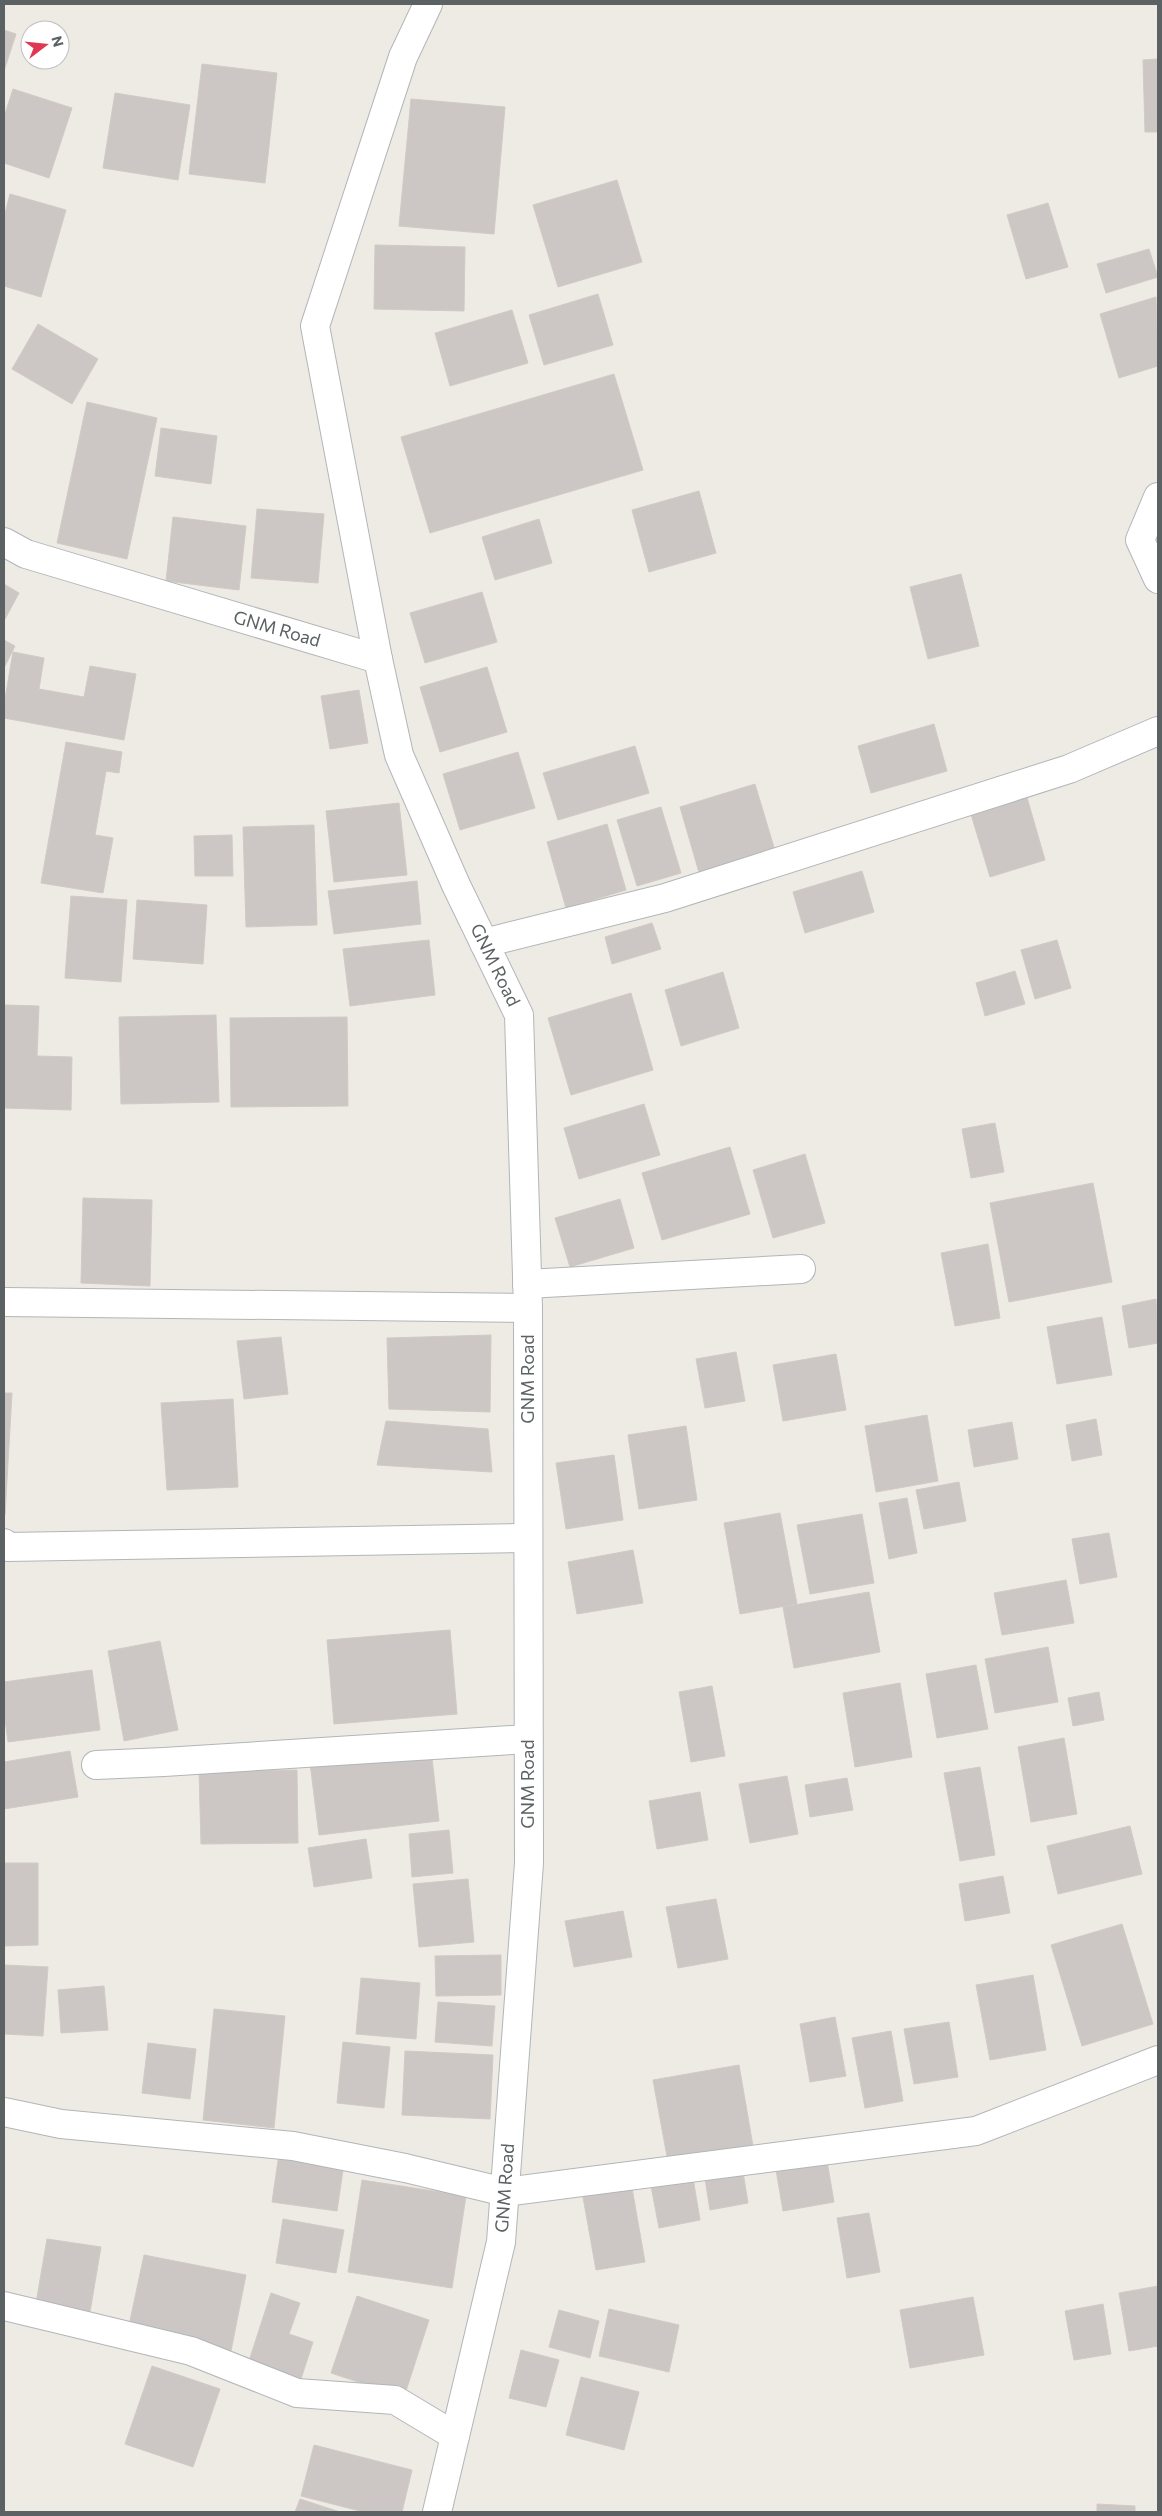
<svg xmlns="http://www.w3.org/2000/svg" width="1162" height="2516" viewBox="0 0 1162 2516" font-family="Commissioner,sans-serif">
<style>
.building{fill:#ccc7c4;stroke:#d2cac3}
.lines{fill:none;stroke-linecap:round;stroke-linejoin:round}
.street-casing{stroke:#b2b6b9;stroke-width:30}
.secondary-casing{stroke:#b1b6b9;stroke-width:30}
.street{stroke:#fff;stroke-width:28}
.secondary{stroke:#fff;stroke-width:28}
.labels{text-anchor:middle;stroke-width:4;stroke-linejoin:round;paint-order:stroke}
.street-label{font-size:18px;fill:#5c6264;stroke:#fff}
</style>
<rect width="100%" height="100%" fill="#eeeae4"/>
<g class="building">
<polygon points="4,30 16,34 4,71"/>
<polygon points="1158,59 1158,132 1145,132 1143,60"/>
<polygon points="202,64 277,73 265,183 189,174"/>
<polygon points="13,89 72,108 49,178 4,163 4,117"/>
<polygon points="115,93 190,105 178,180 103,168"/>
<polygon points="411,99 505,107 494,234 399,226"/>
<polygon points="617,180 642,262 558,287 533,205"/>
<polygon points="10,194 66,210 41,297 4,286 4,217"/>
<polygon points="1048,203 1068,267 1026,279 1007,215"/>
<polygon points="375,245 465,247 464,311 374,309"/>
<polygon points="1149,249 1158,277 1106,293 1097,264"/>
<polygon points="598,294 613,345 544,365 529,315"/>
<polygon points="1156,297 1158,366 1119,378 1100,314"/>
<polygon points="512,310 528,363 450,386 435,333"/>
<polygon points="38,324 98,359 72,404 12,369"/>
<polygon points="614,374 643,470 430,533 401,437"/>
<polygon points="87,402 157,418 127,559 57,543"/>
<polygon points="161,428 217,436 211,484 155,476"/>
<polygon points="699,491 716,553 649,572 632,510"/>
<polygon points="257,509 324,514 318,583 251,578"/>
<polygon points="173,517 246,526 239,590 166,581"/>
<polygon points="539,519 552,563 495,580 482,537"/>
<polygon points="961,574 979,646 928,659 910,587"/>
<polygon points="4,584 19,593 4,621"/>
<polygon points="482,592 497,642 425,663 410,613"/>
<polygon points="4,640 15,646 4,668"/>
<polygon points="13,652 44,658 39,689 84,697 90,666 136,674 124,740 4,718 4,705"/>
<polygon points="487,667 507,732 440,752 420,687"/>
<polygon points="359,690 368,743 330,749 321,696"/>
<polygon points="934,724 947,771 871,793 858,746"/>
<polygon points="66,742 122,752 119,773 106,771 95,835 113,838 103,893 41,883"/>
<polygon points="635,746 649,793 558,820 543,773"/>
<polygon points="518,752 535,808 460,830 443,774"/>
<polygon points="755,784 776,854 700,876 680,807"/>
<polygon points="1026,794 1045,860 990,877 970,811"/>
<polygon points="399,803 407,875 334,882 326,811"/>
<polygon points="661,807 681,873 637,886 617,820"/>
<polygon points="607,824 626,890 566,908 547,842"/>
<polygon points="314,825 317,925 246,927 243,827"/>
<polygon points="232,835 233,876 195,876 194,836"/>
<polygon points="862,871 874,912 805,933 793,892"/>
<polygon points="417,881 421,924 334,934 328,891"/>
<polygon points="71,896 127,900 121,982 65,978"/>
<polygon points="137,900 207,905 203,964 133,959"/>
<polygon points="652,923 661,949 612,964 605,937"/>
<polygon points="429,940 435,995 350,1006 343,949"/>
<polygon points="1057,940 1071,988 1035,999 1021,950"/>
<polygon points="1015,971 1025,1004 985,1016 976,983"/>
<polygon points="723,972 739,1028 681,1046 665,990"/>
<polygon points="631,993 653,1070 571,1095 548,1018"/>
<polygon points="4,1005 39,1006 37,1056 72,1057 71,1110 4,1108"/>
<polygon points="216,1015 219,1102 121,1104 119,1017"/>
<polygon points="347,1017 348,1106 231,1107 230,1018"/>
<polygon points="644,1104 660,1155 579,1179 564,1128"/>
<polygon points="995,1123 1004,1172 971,1178 962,1129"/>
<polygon points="730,1147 750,1214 662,1240 642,1173"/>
<polygon points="805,1154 825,1223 773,1238 753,1170"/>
<polygon points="1093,1183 1112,1282 1009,1302 990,1203"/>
<polygon points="83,1198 152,1200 150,1286 81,1283"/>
<polygon points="620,1199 634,1248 570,1267 555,1218"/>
<polygon points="988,1244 1000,1318 955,1326 941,1253"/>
<polygon points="1156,1299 1158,1343 1129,1348 1122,1306"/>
<polygon points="1102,1317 1112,1375 1057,1384 1047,1327"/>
<polygon points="491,1335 490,1412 389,1409 387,1338"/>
<polygon points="281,1337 288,1394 244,1399 237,1341"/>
<polygon points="736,1352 745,1401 705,1408 696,1359"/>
<polygon points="836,1354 846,1410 783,1421 773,1365"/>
<polygon points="4,1393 12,1393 5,1515 4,1515"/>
<polygon points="233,1399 238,1487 167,1490 161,1403"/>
<polygon points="927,1415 938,1481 876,1492 865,1426"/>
<polygon points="1096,1419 1102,1455 1072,1461 1066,1425"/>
<polygon points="386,1421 488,1429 492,1472 377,1465"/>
<polygon points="1012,1422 1018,1459 974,1467 968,1430"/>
<polygon points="686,1426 697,1500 639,1509 628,1435"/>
<polygon points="614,1455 623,1520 566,1529 556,1463"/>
<polygon points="959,1482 966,1521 924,1529 916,1490"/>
<polygon points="907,1498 917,1553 889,1559 879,1503"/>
<polygon points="780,1513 797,1604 740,1614 724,1523"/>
<polygon points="862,1514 874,1583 810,1594 797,1525"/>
<polygon points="1109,1533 1117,1577 1080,1584 1072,1539"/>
<polygon points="633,1550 643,1603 577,1614 568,1562"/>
<polygon points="1066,1580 1074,1623 1002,1635 994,1593"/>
<polygon points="869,1592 880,1652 794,1668 783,1607"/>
<polygon points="450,1630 457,1714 334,1724 327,1640"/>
<polygon points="160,1641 178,1730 124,1741 108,1651"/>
<polygon points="1048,1647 1058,1702 995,1713 985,1659"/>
<polygon points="976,1665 988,1729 937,1738 926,1674"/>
<polygon points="92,1670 100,1730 8,1742 4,1712 4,1682"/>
<polygon points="900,1683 912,1757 855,1767 843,1693"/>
<polygon points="712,1686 725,1756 691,1762 679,1692"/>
<polygon points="1099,1692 1104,1720 1073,1726 1068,1698"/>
<polygon points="1064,1738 1077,1814 1031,1822 1018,1747"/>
<polygon points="431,1749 439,1821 319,1835 310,1763"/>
<polygon points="70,1751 78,1797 4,1809 4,1762"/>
<polygon points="980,1767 995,1855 960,1861 944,1773"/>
<polygon points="297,1770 298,1843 201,1844 199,1771"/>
<polygon points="787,1776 798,1834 750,1843 739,1784"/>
<polygon points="847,1778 853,1810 810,1817 805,1785"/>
<polygon points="700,1792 708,1840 657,1849 649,1801"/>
<polygon points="1130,1826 1142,1874 1058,1894 1047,1846"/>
<polygon points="449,1830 453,1873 412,1877 409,1834"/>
<polygon points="366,1839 372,1878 314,1887 308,1848"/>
<polygon points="4,1863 38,1863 38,1945 4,1946"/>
<polygon points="1003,1876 1010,1913 965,1921 959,1884"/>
<polygon points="468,1879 474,1942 419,1947 413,1884"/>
<polygon points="716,1899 728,1959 678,1968 666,1907"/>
<polygon points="623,1911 632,1957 574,1967 565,1921"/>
<polygon points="1122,1924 1153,2024 1082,2046 1051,1945"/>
<polygon points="501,1955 501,1995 436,1996 435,1956"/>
<polygon points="4,1965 48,1967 43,2036 4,2034"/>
<polygon points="1033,1975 1046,2050 990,2060 976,1985"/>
<polygon points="361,1978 420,1983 416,2039 356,2034"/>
<polygon points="104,1986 108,2030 61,2033 58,1990"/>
<polygon points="438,2002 495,2006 492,2046 435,2042"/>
<polygon points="214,2009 285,2016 274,2128 203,2120"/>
<polygon points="835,2017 846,2076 810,2082 800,2024"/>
<polygon points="949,2022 958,2077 914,2084 904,2029"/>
<polygon points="891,2031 903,2101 865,2108 852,2038"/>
<polygon points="343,2042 390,2047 384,2108 337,2103"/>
<polygon points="148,2043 196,2049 190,2099 142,2093"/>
<polygon points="405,2051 493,2055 490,2119 402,2115"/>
<polygon points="739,2065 753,2146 668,2162 653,2080"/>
<polygon points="279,2154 344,2163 337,2211 272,2202"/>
<polygon points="827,2161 834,2202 783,2211 776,2170"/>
<polygon points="743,2172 748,2203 710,2210 705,2179"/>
<polygon points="693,2178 700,2220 659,2228 651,2186"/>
<polygon points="362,2180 466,2196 452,2288 348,2272"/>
<polygon points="632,2188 645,2262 596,2270 583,2197"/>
<polygon points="869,2213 880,2272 847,2278 837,2218"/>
<polygon points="283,2219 344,2230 336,2273 276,2263"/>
<polygon points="47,2239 101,2247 89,2318 35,2309"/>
<polygon points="144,2255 246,2275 231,2351 128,2330"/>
<polygon points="1158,2286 1158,2346 1129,2351 1119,2293"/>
<polygon points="271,2293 300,2303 289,2334 313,2342 298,2388 246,2370"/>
<polygon points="357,2296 429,2320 404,2397 331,2373"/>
<polygon points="973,2297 984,2355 910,2368 900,2310"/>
<polygon points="1103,2304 1111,2354 1074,2360 1065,2311"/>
<polygon points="609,2309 679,2325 669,2372 599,2356"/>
<polygon points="559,2310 599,2321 590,2358 549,2347"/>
<polygon points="521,2350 559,2360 546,2407 509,2398"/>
<polygon points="152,2366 220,2389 193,2467 125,2444"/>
<polygon points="581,2377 639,2392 624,2450 566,2435"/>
<polygon points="314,2445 412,2470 402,2512 364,2512 301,2496"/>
<polygon points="300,2499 340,2512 295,2512"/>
<polygon points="1097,2504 1135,2506 1135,2512 1097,2512"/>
</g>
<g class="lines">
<g class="street-casing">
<g id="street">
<polyline points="1158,497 1140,540 1158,579"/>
<polyline points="378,659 315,326 403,57 428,4"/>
<polyline points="484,943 665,898 1069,769 1158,731"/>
<polyline points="527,1284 801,1269"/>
<polyline points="4,1302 528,1308"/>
<polyline points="4,1543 7,1547 527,1538"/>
<polyline points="96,1765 164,1762 528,1739"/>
<polyline points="4,2112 61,2124 293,2146 405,2168 505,2192 976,2131 1158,2060"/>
<polyline points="4,2306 191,2351 297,2393 395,2400 455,2436"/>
</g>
</g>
<g class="secondary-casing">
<polyline id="secondary" points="4,542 26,554 378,659 399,755 456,885 519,1015 528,1308 529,1863 501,2242 437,2512"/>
</g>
<use href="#street" class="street"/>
<use href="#secondary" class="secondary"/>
</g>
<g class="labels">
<g class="street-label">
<text transform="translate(277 629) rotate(16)" y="6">GNM Road</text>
<text transform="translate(495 965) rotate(64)" y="6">GNM Road</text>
<text transform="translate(528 1379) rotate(-90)" y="6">GNM Road</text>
<text transform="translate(528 1784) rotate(-90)" y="6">GNM Road</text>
<text transform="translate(505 2188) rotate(-86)" y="6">GNM Road</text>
</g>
</g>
<rect width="1162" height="2516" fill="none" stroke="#5c6264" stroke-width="10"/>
<g transform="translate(45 45) rotate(74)"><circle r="24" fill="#ffffff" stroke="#bec0c1"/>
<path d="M0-4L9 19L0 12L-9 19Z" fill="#e03853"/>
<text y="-8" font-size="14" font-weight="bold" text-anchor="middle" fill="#5c6264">N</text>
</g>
</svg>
